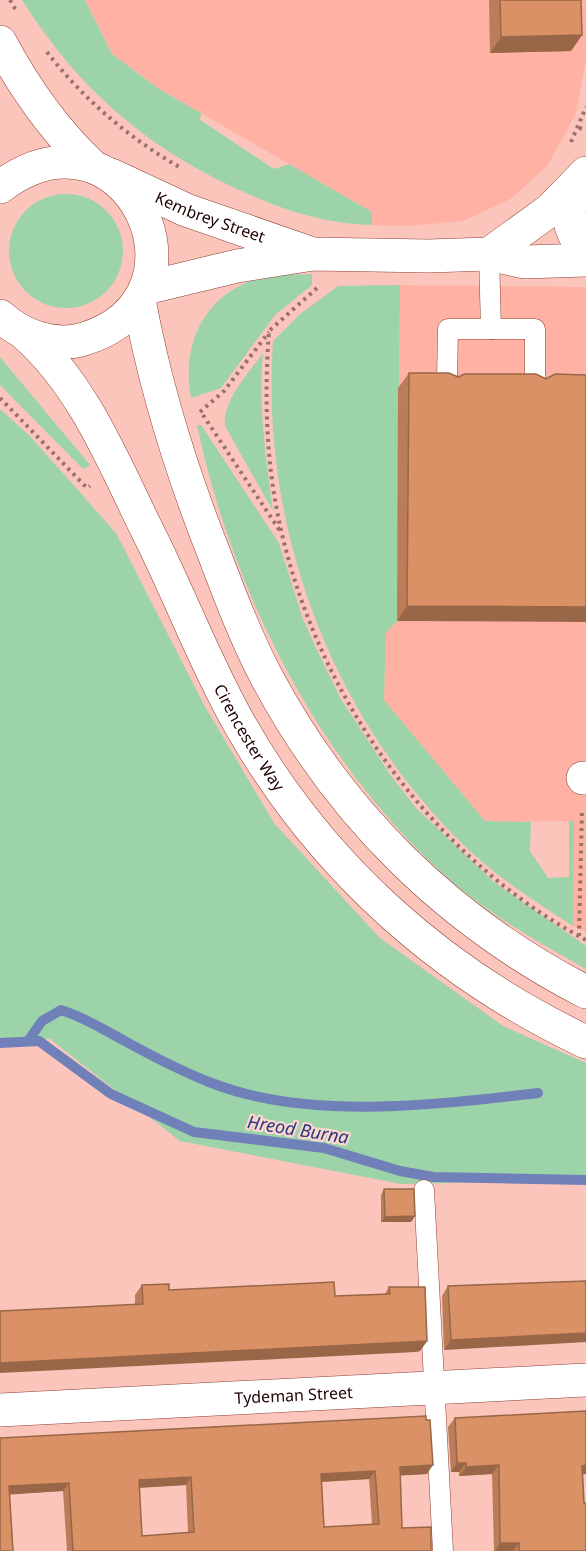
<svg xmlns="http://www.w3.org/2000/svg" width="586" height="1551" viewBox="0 0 586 1551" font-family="'Noto Sans',sans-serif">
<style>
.built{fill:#ffb2a3}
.green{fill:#9dd3a9}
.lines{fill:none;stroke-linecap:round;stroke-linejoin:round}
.stream{stroke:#7080b9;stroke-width:10}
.service-casing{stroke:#8c4034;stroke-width:21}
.minor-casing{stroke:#8c4034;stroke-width:34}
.primary-casing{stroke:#8c4034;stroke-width:34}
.path{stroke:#9a706a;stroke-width:4;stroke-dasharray:3 4.5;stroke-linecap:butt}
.service{stroke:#fff;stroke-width:20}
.minor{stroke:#fff;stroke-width:33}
.primary{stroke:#fff;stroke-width:33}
.wall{fill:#bb7d57;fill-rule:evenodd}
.shaded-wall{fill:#996647}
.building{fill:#da9165;stroke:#996647;stroke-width:1.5;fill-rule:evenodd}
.labels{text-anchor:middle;stroke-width:4.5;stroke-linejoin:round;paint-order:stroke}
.street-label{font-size:16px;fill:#1e0201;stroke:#fcd7d0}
.water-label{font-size:18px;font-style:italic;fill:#2b387e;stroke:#fcd7d0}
</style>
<rect width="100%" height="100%" fill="#fbc5bb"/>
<g class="built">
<polygon points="85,0 586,0 586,61 576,113 548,165 512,198 463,221 409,226 372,225 372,212 159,89 112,54"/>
<polygon points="400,285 586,287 586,932 573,926 574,821 485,822 384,700 386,633 397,621"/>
</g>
<g class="green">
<path d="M22 0H85L112 54 159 89 201 113 200 120 274 169 289 164 372 212V225C320 223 284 210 237 189 144 146 77 87 22 0Z"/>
<circle cx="66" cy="251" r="57"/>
<path d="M312 274V285L275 315 221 388 191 398C181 346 203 296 256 279 274 274 293 275 312 274Z"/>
<path d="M400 285 397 621 386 633 384 700 485 821 531 822 530 851 548 878 569 877V821H574L573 926C538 903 501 880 470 851 332 721 260 529 273 341L299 315 338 286Z"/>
<path d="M263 353C258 406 266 458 273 511L225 426C222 401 249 373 263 353Z"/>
<polygon points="0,357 90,465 83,469 0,385"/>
<polygon points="0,409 30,436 116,533 203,703 274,823 380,938 503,1026 586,1063 586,1180 401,1184 180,1141 50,1039 0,1041"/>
<path d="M197 425H201L279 543 303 619 316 648 341 699 389 773 416 808 494 882 586 946V969C534 940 483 911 439 870 316 757 231 588 197 425Z"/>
</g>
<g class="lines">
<g class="stream">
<path d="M28 1041 42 1021 61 1010C84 1017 102 1029 123 1040 150 1055 179 1070 209 1082 306 1121 436 1105 538 1093"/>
<polyline points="0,1043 39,1041 111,1094 194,1132 324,1148 400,1171 433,1177 586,1180"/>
</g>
<g class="service-casing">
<g id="service">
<polyline points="489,254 491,329"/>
<polyline points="447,380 448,329 535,329 535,382"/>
<polyline points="424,1190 443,1551"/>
</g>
</g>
<g class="minor-casing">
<g id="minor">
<path id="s1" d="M111 175 186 210 307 252"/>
<path d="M574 188C566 210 567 232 586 249"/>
<polyline points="489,254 550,210 586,173"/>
<polyline points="146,288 237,266 313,254 429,256 489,254 524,262 586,260"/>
<polyline points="583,778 586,778"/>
<path id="s2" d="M0 1410 586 1380"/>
</g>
</g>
<g class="primary-casing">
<g id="primary">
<path d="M0 42C25 89 54 130 92 166"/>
<path d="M0 187C125 92 223 296 84 339 55 348 22 336 0 316"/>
<path d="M139 300C155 386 181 470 213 551 229 593 245 636 266 676 339 814 448 921 586 992"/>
<path id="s3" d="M25 334C83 385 113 461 147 530 179 593 204 661 239 723 319 865 440 973 586 1042"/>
</g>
</g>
<g class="path">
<polyline points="10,0 17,12"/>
<path d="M47 52C82 98 130 139 181 168"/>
<polyline points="579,128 586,129"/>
<polyline points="571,142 586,107"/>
<path d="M317 288 269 331C264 398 266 468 282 534 321 701 433 858 586 940"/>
<polyline points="0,398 87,488 90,486"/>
<polyline points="200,412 224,391 269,332"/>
<polyline points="203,415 280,531"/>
<polyline points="579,936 582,809"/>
</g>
<use href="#service" class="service"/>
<use href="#minor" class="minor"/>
<use href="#primary" class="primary"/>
</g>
<g class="wall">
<polygon points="489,0 581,0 582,35 571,51 490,53"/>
<polygon points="409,373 458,377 546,379 586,375 397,621 398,388"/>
<polygon points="384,1189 415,1216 411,1222 381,1222 381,1195"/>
<polygon points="586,1281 444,1350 442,1296 448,1286"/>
<polygon points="142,1285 169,1290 335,1296 385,1294 389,1287 427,1341 420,1351 415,1352 135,1305 135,1295"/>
<polygon points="455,1418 583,1474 586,1551 494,1551 492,1474 459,1476 459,1472 451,1472 448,1427"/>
<path d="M0 1438 427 1474 400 1475 402 1528 431 1551H67L63 1491 9 1494ZM369 1479 372 1524 324 1527 322 1482ZM186 1485 188 1533 142 1536 139 1488Z"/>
</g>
<g class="shaded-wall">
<polygon points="582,35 571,51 490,53 501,37"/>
<polygon points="407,606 586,607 586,622 397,621"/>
<polygon points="415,1216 411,1222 381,1222 385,1217"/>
<polygon points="586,1333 586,1342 444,1350 451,1340"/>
<polygon points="427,1341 420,1351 415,1352 0,1373 0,1363"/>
<polygon points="457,1463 466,1463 459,1472 451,1472"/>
<polygon points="433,1465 427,1474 394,1476 400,1467"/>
<polygon points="499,1465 492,1474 459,1476 466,1467"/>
<polygon points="586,1465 586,1474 576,1475 582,1466"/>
<polygon points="375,1471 369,1479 316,1482 321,1474"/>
<polygon points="191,1477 186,1485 133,1488 139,1480"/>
<polygon points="69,1483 63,1491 3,1495 9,1486"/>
<polygon points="500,1543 519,1543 513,1551 495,1551"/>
</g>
<g class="building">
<polygon points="500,0 581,0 582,35 501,37"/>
<polygon points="409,373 449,373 458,377 465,374 536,374 546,379 555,374 586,375 586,607 407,606"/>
<polygon points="384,1189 414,1189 415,1216 385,1217"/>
<polygon points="586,1281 586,1333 451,1340 448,1286"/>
<polygon points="334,1282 335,1296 390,1294 389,1287 425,1287 427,1341 0,1363 0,1311 143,1304 142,1285 169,1284 169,1290"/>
<polygon points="586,1411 586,1465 582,1466 584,1503 586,1503 586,1551 519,1551 519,1543 500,1543 499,1465 466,1467 466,1463 457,1463 455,1418"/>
<path d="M426 1416V1420H430L433 1465 400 1467 402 1528 431 1527V1551H73L69 1483 9 1486 13 1551H0V1438ZM375 1471 379 1524 324 1527 321 1474ZM191 1477 194 1532 142 1536 139 1480Z"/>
</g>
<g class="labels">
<g class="street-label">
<text dy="6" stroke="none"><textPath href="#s1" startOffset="108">Kembrey Street</textPath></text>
<text dy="6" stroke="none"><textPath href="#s3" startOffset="464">Cirencester Way</textPath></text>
<text dy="6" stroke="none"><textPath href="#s2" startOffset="294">Tydeman Street</textPath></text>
</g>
<g class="water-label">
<text transform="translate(298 1130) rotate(9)" y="6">Hreod Burna</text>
</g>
</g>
</svg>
